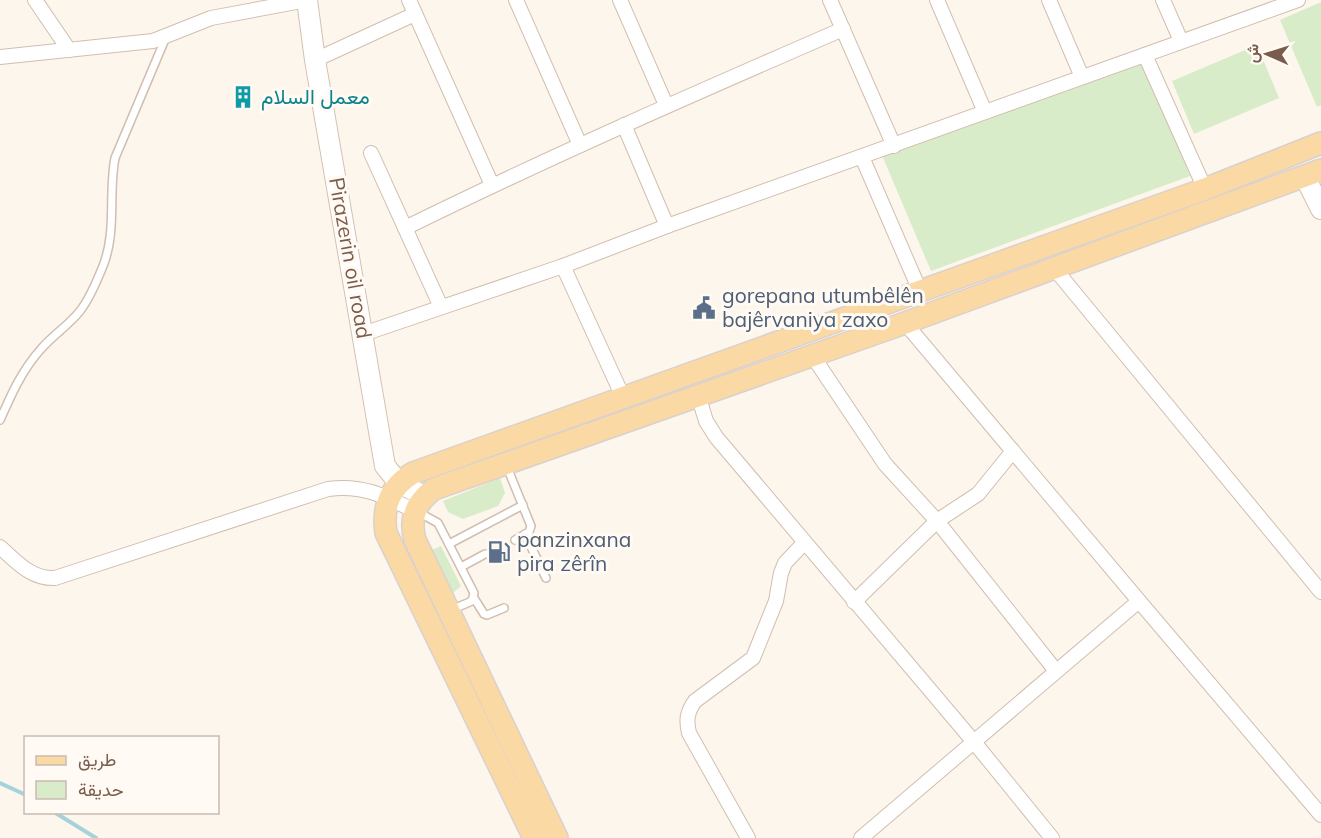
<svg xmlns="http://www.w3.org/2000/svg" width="1321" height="838" viewBox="0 0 1321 838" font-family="Mulish,Vazirmatn,sans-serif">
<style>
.green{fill:#d8ecc9}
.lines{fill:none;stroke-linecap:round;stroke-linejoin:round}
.stream{stroke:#a5d3da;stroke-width:4}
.lane-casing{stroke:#d1beb0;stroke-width:10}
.street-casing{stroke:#d1beb0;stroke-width:16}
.secondary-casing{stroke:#d6c0b0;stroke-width:22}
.primary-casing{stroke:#dad1cd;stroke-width:24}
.lane{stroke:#fff;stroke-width:7}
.street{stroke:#fff;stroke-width:14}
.secondary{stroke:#fff;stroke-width:20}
.primary{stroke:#fbd9a5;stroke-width:21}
.labels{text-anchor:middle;stroke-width:6;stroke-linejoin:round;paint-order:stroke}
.culture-label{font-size:21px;fill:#0d838f;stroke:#fffaf3;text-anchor:start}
.street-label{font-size:21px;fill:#7a5c4d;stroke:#fffaf3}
.service-label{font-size:21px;fill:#4e5e75;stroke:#fffaf3;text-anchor:start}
</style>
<rect width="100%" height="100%" fill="#fdf6ec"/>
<g class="green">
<polygon points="1321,2 1321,105 1317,107 1280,20"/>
<polygon points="1257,45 1279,98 1194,134 1172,81"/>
<polygon points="1141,55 1190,176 931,271 881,153"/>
<polygon points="500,478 505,493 498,506 463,519 448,512 443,501"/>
<polygon points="441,546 461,586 453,593 432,550"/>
</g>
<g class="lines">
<g class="stream">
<polyline points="0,783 26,795"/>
<polyline points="54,812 96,838"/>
</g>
<g class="lane-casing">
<g id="lane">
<path d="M0 420C11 395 22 370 41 349 53 335 69 325 80 311 90 298 97 281 103 266 117 231 108 194 115 158L166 37"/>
<polyline points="507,467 531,526 529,532 515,540"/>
<polyline points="418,512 438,523 474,593 472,601 451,610"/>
<polyline points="525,534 546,578"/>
<polyline points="449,544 523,505"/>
<polyline points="461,567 485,554"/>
<polyline points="474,598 484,614 487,615 504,608"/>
</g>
</g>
<g class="street-casing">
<g id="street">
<polyline points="35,0 69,50"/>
<polyline points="409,0 492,185"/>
<polyline points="516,0 580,145"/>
<polyline points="620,0 666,105"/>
<polyline points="830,0 894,146"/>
<polyline points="937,0 985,112"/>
<polyline points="1049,0 1082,77"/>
<polyline points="1163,0 1181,41"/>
<polyline points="1145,55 1205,189"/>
<polyline points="0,57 153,41 211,18 307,0"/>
<polyline points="315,60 415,14"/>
<polyline points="624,125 667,226"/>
<polyline points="371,153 441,307"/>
<polyline points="862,157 920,291"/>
<path d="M405 228C549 157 696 93 843 29"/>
<polyline points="563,266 623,397"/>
<polyline points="1054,268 1321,592"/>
<polyline points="363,334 563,266 667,226 1298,0"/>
<polyline points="812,355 885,464 937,521 1056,671"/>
<polyline points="698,395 706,421 716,437 974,742 1052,838"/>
<path d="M0 547C17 562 31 579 55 578L328 489C362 484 385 496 415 511"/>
<polyline points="1139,601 1321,815"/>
<polyline points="854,602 937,521 978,494 1013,451"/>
<path d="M748 838 689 733C686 720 687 712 695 701L753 658 776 601 781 573 785 563 804 543"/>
<polyline points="861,838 1139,601 905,323"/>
</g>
</g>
<g class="secondary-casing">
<g id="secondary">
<polyline points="307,0 315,60 385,466 399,483 424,496"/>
<polyline points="1305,177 1321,209"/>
</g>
</g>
<g class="primary-casing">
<g id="primary">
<path d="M534 838 386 533C382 506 390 487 413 473L1205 189 1321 143"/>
<path d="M557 838 415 540C409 518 416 502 434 489L905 323 1321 170"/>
</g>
</g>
<use href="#lane" class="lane"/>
<use href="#street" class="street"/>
<use href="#secondary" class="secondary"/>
<use href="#primary" class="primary"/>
</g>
<defs>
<g id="building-bare" transform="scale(1.8)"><path d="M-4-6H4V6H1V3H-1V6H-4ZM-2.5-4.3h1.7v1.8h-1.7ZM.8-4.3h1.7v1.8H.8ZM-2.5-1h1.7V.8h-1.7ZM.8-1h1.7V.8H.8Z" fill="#0f9aa8" stroke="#fffaf3" stroke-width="2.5" paint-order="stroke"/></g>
<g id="civic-bare" transform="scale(1.8)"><path d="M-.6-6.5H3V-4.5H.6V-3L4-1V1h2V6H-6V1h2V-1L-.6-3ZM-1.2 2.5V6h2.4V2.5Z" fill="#5c6f8a" stroke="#fffaf3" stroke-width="2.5" paint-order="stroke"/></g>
<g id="fuel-bare" transform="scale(1.8)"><path d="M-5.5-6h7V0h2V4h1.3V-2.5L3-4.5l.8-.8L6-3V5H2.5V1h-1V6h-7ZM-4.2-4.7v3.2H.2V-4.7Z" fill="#5c6f8a" stroke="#fffaf3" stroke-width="2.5" paint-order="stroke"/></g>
</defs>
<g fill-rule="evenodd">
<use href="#building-bare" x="243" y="97"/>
<use href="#civic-bare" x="704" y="308"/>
<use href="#fuel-bare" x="499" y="552"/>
</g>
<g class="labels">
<g class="culture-label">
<text x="261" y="104">معمل السلام</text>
</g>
<g class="street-label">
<text transform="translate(350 258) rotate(80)" y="7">Pirazerin oil road</text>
</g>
<g class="service-label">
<text x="722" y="303">gorepana utumbêlên<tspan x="722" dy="24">bajêrvaniya zaxo</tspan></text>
<text x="517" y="547">panzinxana<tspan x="517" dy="24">pira zêrîn</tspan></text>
</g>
</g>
<rect x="24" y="736" width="195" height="78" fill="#fffaf3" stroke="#cabbb1" stroke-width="1.5"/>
<rect x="36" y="756" width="30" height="9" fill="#fbd9a5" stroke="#cabbb1" stroke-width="1.5"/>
<text x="78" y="766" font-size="18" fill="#7a5c4d">طريق</text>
<rect x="36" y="781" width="30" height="18" fill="#d8ecc9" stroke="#cabbb1" stroke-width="1.5"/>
<text x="78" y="796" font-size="18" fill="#7a5c4d">حديقة</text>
<g transform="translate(1267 54) rotate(273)" stroke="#fffaf3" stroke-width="4.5" paint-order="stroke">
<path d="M0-4.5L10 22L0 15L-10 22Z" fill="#7a5c4d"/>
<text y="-9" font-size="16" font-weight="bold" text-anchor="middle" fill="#7a5c4d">ش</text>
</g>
</svg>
